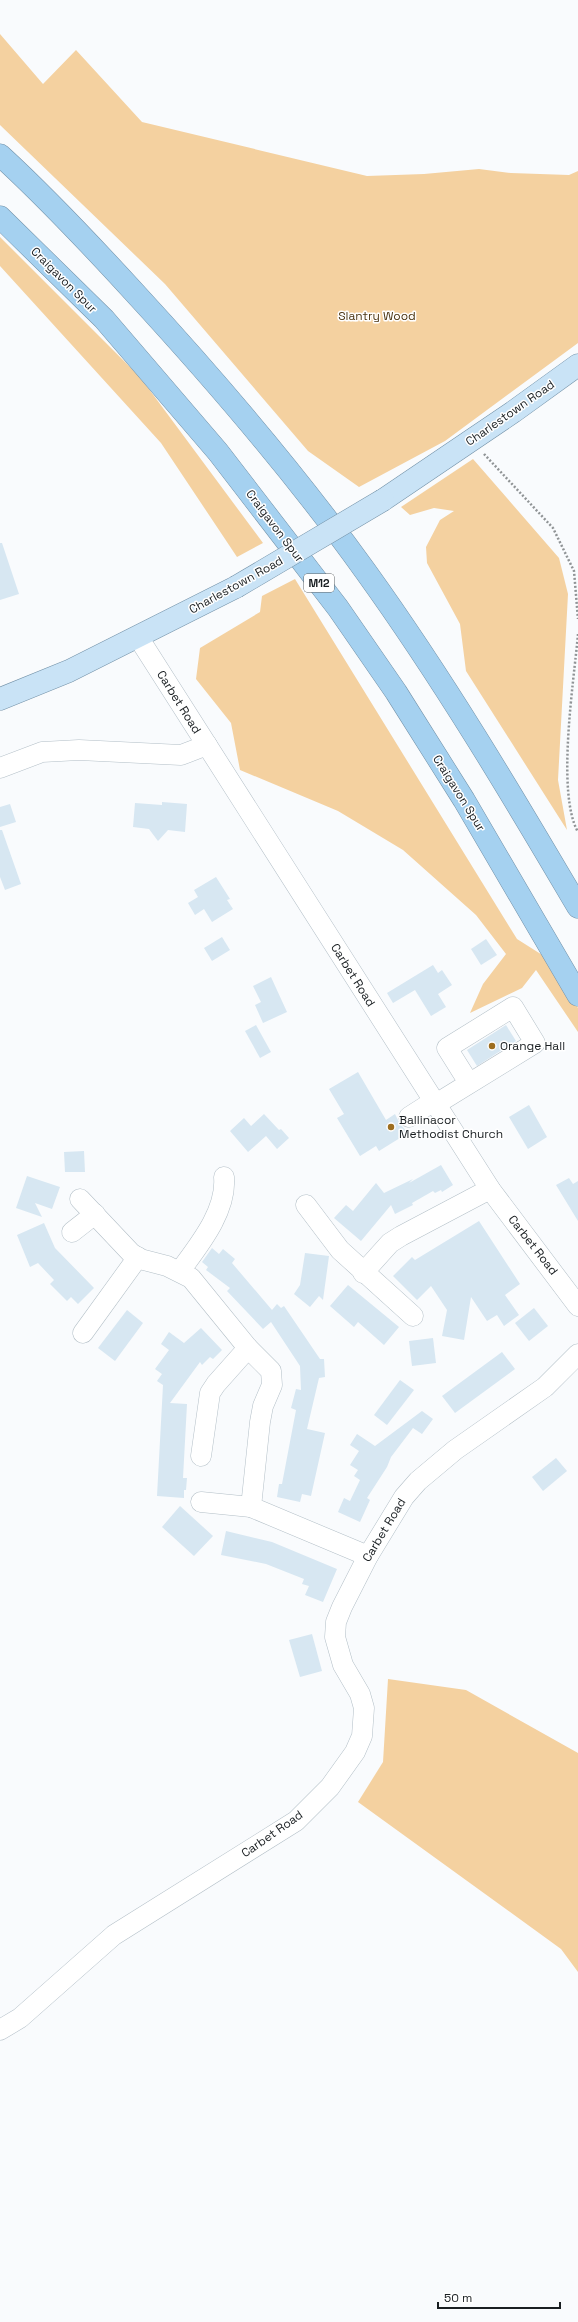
<svg xmlns="http://www.w3.org/2000/svg" width="578" height="2322" viewBox="0 0 578 2322" font-family="'Space Grotesk',sans-serif">
<style>
.green{fill:#f4d1a0}
.building{fill:#d7e7f2}
.lines{fill:none;stroke-linecap:round;stroke-linejoin:round}
.minor-casing{stroke:#b3bfc7;stroke-width:21}
.major-casing{stroke:#7492a8;stroke-width:23}
.highway-casing{stroke:#7492a8;stroke-width:23}
.path{stroke:#909496;stroke-width:2.5;stroke-dasharray:2 2;stroke-linecap:butt}
.minor{stroke:#fff;stroke-width:20}
.major{stroke:#c9e3f6;stroke-width:22}
.highway{stroke:#a5d1f0;stroke-width:22}
.major-bridge-casing{stroke:#7492a8;stroke-width:23;stroke-linecap:butt}
.major-bridge{stroke:#c9e3f6;stroke-width:22}
.poi-dot{fill:#9d6e20;stroke:#fff;stroke-width:1.5}
.labels{text-anchor:middle;stroke-width:3;stroke-linejoin:round;paint-order:stroke}
.shield{fill:#fff;stroke:#5e6264;stroke-width:1}
.shield-label{font-size:11px;font-weight:bold;fill:#191e21}
.street-label{font-size:12px;fill:#191e21;stroke:#fff}
.park-label{font-size:12px;fill:#4c3614;stroke:#fff}
.poi-label{font-size:12px;fill:#191e21;stroke:#fff;text-anchor:start}
</style>
<rect width="100%" height="100%" fill="#f9fbfd"/>
<g class="green">
<polygon points="0,34 43,84 76,50 142,122 367,176 424,174 479,169 511,173 569,175 578,171 578,343 445,441 359,487 308,451 165,284 0,125"/>
<polygon points="0,237 140,377 263,543 237,557 161,443 0,266"/>
<polygon points="473,459 559,558 568,594 558,780 567,830 466,671 460,624 427,563 426,547 440,520 454,511 434,508 410,515 401,507"/>
<polygon points="295,579 517,939 547,958 578,1008 578,1032 536,970 522,988 470,1013 483,984 506,954 476,915 403,850 338,811 240,770 231,723 196,679 200,648 260,612 262,596"/>
<polygon points="388,1679 466,1690 578,1753 578,1972 561,1949 358,1802 383,1762"/>
</g>
<g class="building">
<polygon points="0,543 2,543 19,594 0,600"/>
<polygon points="162,802 187,804 185,832 168,830 158,841 149,829 133,827 135,803 162,805"/>
<polygon points="10,804 16,822 0,827 0,807"/>
<polygon points="0,830 2,830 21,884 5,890 0,877"/>
<polygon points="216,877 230,899 227,900 233,909 212,922 204,909 195,915 188,903 198,897 194,890"/>
<polygon points="222,937 230,950 212,961 204,948"/>
<polygon points="486,939 497,955 481,965 471,949"/>
<polygon points="433,965 438,973 442,970 452,985 438,994 446,1007 431,1016 415,990 393,1003 387,993"/>
<polygon points="271,977 287,1012 263,1023 255,1005 261,1002 253,986"/>
<polygon points="256,1025 271,1052 260,1058 245,1031"/>
<polygon points="506,1025 516,1041 477,1066 467,1050"/>
<polygon points="358,1072 386,1120 395,1114 400,1124 408,1133 379,1151 376,1146 360,1156 337,1118 344,1114 329,1089"/>
<polygon points="529,1105 547,1137 528,1149 509,1117"/>
<polygon points="264,1114 279,1130 281,1129 289,1138 277,1149 266,1136 248,1152 230,1131 244,1118 251,1126"/>
<polygon points="84,1151 85,1172 65,1172 64,1152"/>
<polygon points="441,1165 453,1185 442,1192 441,1190 435,1193 433,1191 412,1203 413,1205 395,1214 391,1205 361,1241 334,1218 346,1205 353,1211 376,1183 384,1193 413,1179 409,1183"/>
<polygon points="27,1176 60,1187 52,1209 35,1203 42,1217 16,1208"/>
<polygon points="569,1178 573,1184 578,1181 578,1221 556,1185"/>
<polygon points="479,1221 520,1284 505,1295 519,1315 504,1326 497,1315 487,1321 471,1297 464,1340 442,1336 447,1310 431,1286 417,1300 393,1276 412,1257 415,1260"/>
<polygon points="44,1223 55,1248 94,1288 78,1304 71,1297 67,1301 50,1284 54,1280 38,1263 30,1267 17,1235"/>
<polygon points="212,1248 219,1254 223,1249 235,1259 232,1263 272,1310 277,1304 281,1308 284,1306 320,1359 324,1359 325,1377 319,1378 307,1429 325,1433 311,1496 302,1494 300,1502 277,1497 279,1484 282,1484 296,1410 291,1408 296,1389 301,1390 300,1366 271,1322 263,1329 227,1291 230,1288 206,1270 208,1267 202,1262"/>
<polygon points="305,1253 329,1256 323,1300 319,1296 310,1307 294,1294 300,1285"/>
<polygon points="348,1285 399,1327 384,1345 358,1322 354,1327 330,1306"/>
<polygon points="534,1308 548,1326 529,1341 515,1323"/>
<polygon points="127,1310 143,1323 115,1361 98,1348"/>
<polygon points="201,1328 222,1350 213,1359 210,1357 202,1365 200,1362 170,1403 187,1404 183,1478 187,1478 186,1490 184,1490 184,1498 157,1496 163,1385 157,1381 162,1374 155,1369 169,1350 161,1344 169,1332 184,1343"/>
<polygon points="433,1338 436,1363 412,1366 409,1341"/>
<polygon points="502,1352 515,1369 455,1413 442,1396"/>
<polygon points="400,1380 414,1390 387,1425 374,1415"/>
<polygon points="422,1411 433,1419 422,1434 413,1428 391,1457 387,1467 367,1498 370,1500 360,1522 338,1512 344,1498 350,1501 360,1480 354,1476 358,1470 350,1465 359,1451 350,1445 357,1434 375,1446"/>
<polygon points="556,1458 567,1471 543,1491 532,1477"/>
<polygon points="180,1506 213,1536 194,1556 162,1527"/>
<polygon points="226,1531 272,1542 337,1569 323,1602 305,1595 309,1586 302,1584 304,1579 266,1564 221,1555"/>
<polygon points="312,1634 322,1671 300,1677 289,1640"/>
</g>
<g class="lines">
<g class="minor-casing">
<g id="minor">
<polyline points="138,637 490,1189 578,1306"/>
<polyline points="0,768 42,752 79,750 181,755 207,745"/>
<polyline points="436,1104 535,1043 513,1007 447,1048 469,1083"/>
<polyline points="409,1117 434,1101"/>
<polyline points="80,1199 131,1253 140,1259 167,1266 191,1278 248,1348 271,1371 272,1385 263,1406 260,1422 251,1507 368,1556"/>
<polyline points="306,1205 340,1250 413,1316"/>
<polyline points="72,1232 95,1214"/>
<path d="M180 1271C199 1245 227 1211 224 1177"/>
<polyline points="363,1273 390,1243 401,1236 490,1189"/>
<polyline points="83,1333 138,1257"/>
<polyline points="201,1456 210,1393 216,1384 248,1348"/>
<polyline points="201,1502 251,1507"/>
<polyline points="0,2030 20,2018 114,1935 296,1821 330,1787 355,1752 362,1736 364,1708 360,1694 343,1665 335,1637 336,1622 342,1607 368,1556 404,1497 418,1481 455,1450 545,1387 578,1354"/>
</g>
</g>
<g class="major-casing">
<g id="major">
<polyline points="383,500 513,412 578,365"/>
<polyline points="0,699 69,671 236,587"/>
</g>
</g>
<g class="highway-casing">
<g id="highway">
<path d="M0 155C47 198 91 245 134 292 216 381 295 473 366 572 443 679 511 793 578 907"/>
<polyline points="0,217 104,319 218,452 338,608 396,692 464,800 578,995"/>
</g>
</g>
<g class="path">
<polyline points="484,454 553,528 574,571 578,619"/>
<path d="M578 634C574 681 556 793 578 832"/>
</g>
<use href="#minor" class="minor"/>
<use href="#major" class="major"/>
<use href="#highway" class="highway"/>
<g class="major-bridge-casing">
<polyline id="major-bridge" points="236,587 383,500"/>
</g>
<use href="#major-bridge" class="major-bridge"/>
</g>
<g class="poi-dot">
<circle cx="492" cy="1046" r="4"/>
<circle cx="391" cy="1127" r="4"/>
</g>
<g class="labels">
<rect class="shield" x="304" y="574" width="30" height="18" rx="3"/>
<g class="shield-label">
<text x="319" y="587">M12</text>
</g>
<g class="street-label">
<text transform="translate(64 280) rotate(45)" y="4">Craigavon Spur</text>
<text transform="translate(510 413) rotate(-35)" y="4">Charlestown Road</text>
<text transform="translate(275 526) rotate(53)" y="4">Craigavon Spur</text>
<text transform="translate(236 585) rotate(-29)" y="4">Charlestown Road</text>
<text transform="translate(179 702) rotate(58)" y="4">Carbet Road</text>
<text transform="translate(459 793) rotate(58)" y="4">Craigavon Spur</text>
<text transform="translate(353 975) rotate(58)" y="4">Carbet Road</text>
<text transform="translate(533 1245) rotate(52)" y="4">Carbet Road</text>
<text transform="translate(384 1530) rotate(-59)" y="4">Carbet Road</text>
<text transform="translate(272 1834) rotate(-35)" y="4">Carbet Road</text>
</g>
<g class="park-label">
<text x="377" y="320">Slantry Wood</text>
</g>
<g class="poi-label">
<text x="500" y="1050">Orange Hall</text>
<text x="399" y="1124">Ballinacor<tspan x="399" dy="14">Methodist Church</tspan></text>
</g>
</g>
<path d="M438 2302v6h122v-6" fill="none" stroke="#191e21" stroke-width="2"/>
<text x="444" y="2302" font-size="12" fill="#191e21" stroke="#ffffff" stroke-width="3" paint-order="stroke">50 m</text>
</svg>
